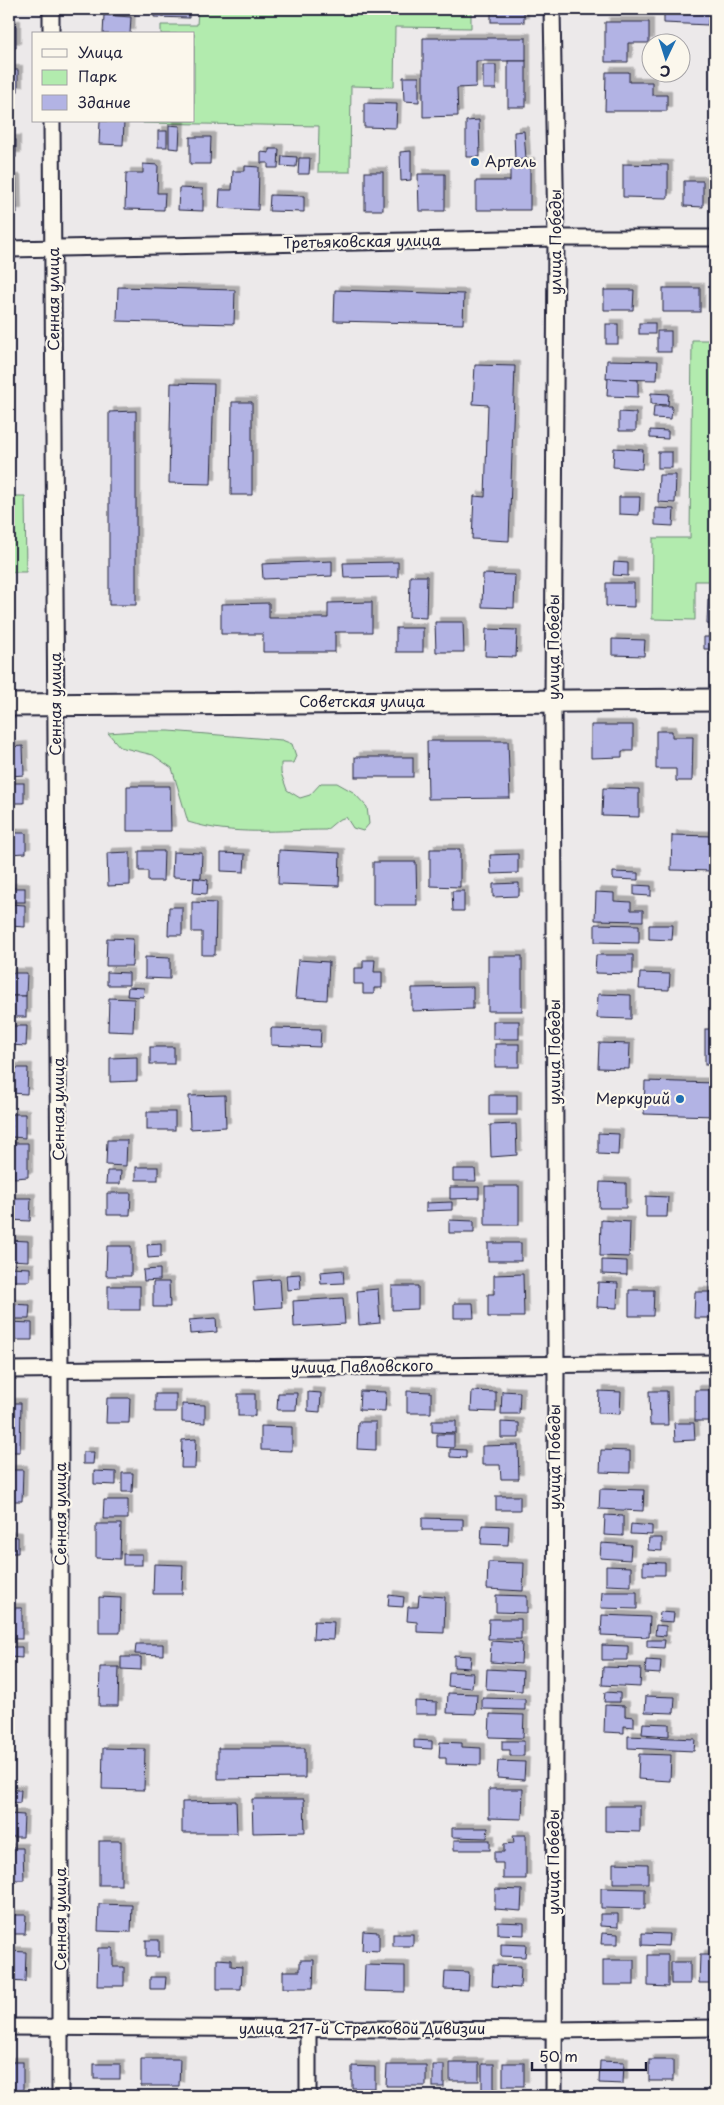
<svg xmlns="http://www.w3.org/2000/svg" width="724" height="2105" viewBox="0 0 724 2105" font-family="'Playpen Sans',sans-serif">
<style>
.green{fill:#b2ebae;stroke:#6a8674}
.building{fill:#b2b3e4;stroke:#22223b;filter:url(#shadow)}
.lines{fill:none;stroke-linecap:round;stroke-linejoin:round}
.street-casing{stroke:#22223b;stroke-width:19}
.secondary-casing{stroke:#22223b;stroke-width:25}
.street{stroke:#fbf7ec;stroke-width:15}
.secondary{stroke:#fbf7ec;stroke-width:21}
.poi-dot{fill:#1f6fb2;stroke:#fbf7ec;stroke-width:2}
.labels{text-anchor:middle;stroke-width:4.5;stroke-linejoin:round;paint-order:stroke}
.poi-label{font-size:15px;fill:#22223b;stroke:#fbf7ec;text-anchor:start}
.street-label{font-size:15px;fill:#22223b;stroke:#fbf7ec}
</style>
<defs>
<filter id="shadow"><feDropShadow dx="4.5" dy="-4.5" stdDeviation="0" flood-color="#0004"/></filter>
</defs>
<rect width="100%" height="100%" fill="#ece9ea"/>
<filter id="ink" filterUnits="userSpaceOnUse"><feTurbulence type="fractalNoise" baseFrequency=".02" numOctaves="2"/><feDisplacementMap in="SourceGraphic" scale="10" xChannelSelector="R" yChannelSelector="G"/><feConvolveMatrix kernelMatrix="1 2 1 2 8 2 1 2 1" color-interpolation-filters="sRGB"/></filter>
<g filter="url(#ink)">
<g class="green">
<polygon points="198,9 471,9 471,28 395,27 394,87 351,86 350,172 318,172 319,126 143,123 143,121 194,121 194,34 161,34 161,25 197,25"/>
<polygon points="715,320 715,581 695,581 695,620 652,619 653,538 690,538 692,340 714,340"/>
<polygon points="9,496 25,496 26,572 9,572"/>
<path d="M137 731H169L282 740 292 744 296 756 293 763H281V773L287 790 300 798 310 795 321 783H337L353 792 367 807 369 824 363 831 353 828 346 817 338 820 326 830C279 830 233 836 188 822L172 768 153 755 120 747 108 733Z"/>
</g>
<g class="building">
<polygon points="154,9 189,9 189,18 154,17"/>
<rect x="491" y="9" width="33" height="13"/>
<polygon points="664,9 715,9 715,20 708,20 708,25 664,23"/>
<polygon points="104,15 131,17 130,34 103,34"/>
<polygon points="605,22 649,22 649,43 628,43 628,62 605,62"/>
<polygon points="9,25 16,25 16,48 9,47"/>
<polygon points="423,38 526,38 526,61 476,61 476,87 457,88 458,116 423,117"/>
<rect x="508" y="61" width="18" height="46"/>
<rect x="483" y="65" width="13" height="24"/>
<rect x="9" y="70" width="9" height="21"/>
<polygon points="606,72 629,72 629,82 652,82 652,95 667,95 667,111 605,111"/>
<polygon points="403,77 419,77 419,102 404,101"/>
<polygon points="364,103 397,104 396,128 364,127"/>
<polygon points="479,120 480,157 466,157 466,121"/>
<polygon points="100,121 124,121 123,145 99,144"/>
<polygon points="169,125 180,126 179,149 169,148"/>
<rect x="158" y="131" width="9" height="16"/>
<polygon points="524,131 526,159 515,160 514,132"/>
<polygon points="190,137 211,137 210,164 190,164"/>
<rect x="712" y="137" width="3" height="25"/>
<rect x="9" y="140" width="7" height="17"/>
<polygon points="269,149 279,149 278,168 268,168 268,163 261,163 261,152 269,153"/>
<polygon points="411,151 411,180 401,181 400,152"/>
<polygon points="282,156 297,157 296,167 281,166"/>
<polygon points="299,158 310,158 309,174 298,174"/>
<polygon points="530,162 530,210 476,210 476,181 510,181 510,163"/>
<polygon points="143,164 158,165 157,193 165,193 164,210 125,209 126,173 143,173"/>
<polygon points="623,164 668,165 668,198 623,197"/>
<polygon points="245,166 259,167 258,210 219,208 220,190 232,190 233,171 245,171"/>
<rect x="711" y="169" width="4" height="24"/>
<rect x="365" y="172" width="18" height="38"/>
<polygon points="418,174 445,174 445,211 419,211"/>
<polygon points="9,179 16,179 17,213 9,213"/>
<polygon points="684,181 703,181 703,207 684,206"/>
<polygon points="179,188 203,189 203,211 178,210"/>
<polygon points="270,195 304,196 304,212 269,211"/>
<polygon points="118,287 235,290 234,324 117,321"/>
<rect x="663" y="288" width="37" height="24"/>
<polygon points="335,290 464,294 463,324 334,321"/>
<polygon points="604,290 634,290 633,310 604,310"/>
<rect x="639" y="323" width="16" height="11"/>
<rect x="606" y="324" width="12" height="20"/>
<rect x="657" y="331" width="14" height="21"/>
<polygon points="607,360 658,361 657,380 606,379"/>
<polygon points="475,365 515,366 509,541 472,539 474,496 485,497 488,405 473,404"/>
<polygon points="608,378 638,380 638,397 607,396"/>
<polygon points="171,383 214,384 211,484 169,483"/>
<polygon points="651,393 669,394 668,405 651,404"/>
<polygon points="232,402 252,402 252,495 231,495"/>
<polygon points="654,406 672,406 671,419 653,418"/>
<polygon points="136,411 136,605 109,605 109,412"/>
<polygon points="619,412 636,413 636,431 619,431"/>
<polygon points="650,430 668,431 668,439 650,438"/>
<polygon points="614,448 643,450 642,469 613,467"/>
<rect x="658" y="452" width="14" height="16"/>
<polygon points="659,475 676,475 675,503 658,502"/>
<polygon points="619,497 640,497 639,515 619,514"/>
<polygon points="655,508 674,509 673,526 655,525"/>
<polygon points="332,561 332,576 263,579 262,564"/>
<polygon points="398,562 398,577 344,578 343,563"/>
<polygon points="614,562 628,563 628,576 613,575"/>
<polygon points="483,574 515,575 514,608 482,607"/>
<polygon points="410,576 427,576 426,618 409,617"/>
<polygon points="606,583 634,583 634,607 606,606"/>
<polygon points="708,599 715,599 715,625 707,624"/>
<polygon points="372,602 372,632 335,632 335,652 263,652 263,634 221,634 221,604 269,603 269,618 328,618 328,603"/>
<polygon points="435,622 463,622 464,652 436,652"/>
<rect x="396" y="628" width="27" height="24"/>
<polygon points="486,629 517,630 516,657 485,656"/>
<polygon points="704,637 715,637 715,656 710,655 711,649 704,649"/>
<polygon points="612,639 645,640 644,656 612,655"/>
<polygon points="591,725 633,725 633,751 622,751 622,757 591,758"/>
<polygon points="656,731 672,731 672,737 693,737 692,781 676,781 676,769 656,769"/>
<polygon points="427,741 508,741 510,798 428,799"/>
<polygon points="23,746 24,775 10,776 9,747"/>
<rect x="355" y="757" width="58" height="20"/>
<rect x="9" y="783" width="15" height="20"/>
<polygon points="127,786 170,786 171,831 127,831"/>
<polygon points="603,788 639,789 639,817 602,816"/>
<polygon points="9,833 26,833 26,853 9,854"/>
<polygon points="672,835 713,836 713,871 671,870"/>
<polygon points="430,849 460,849 460,887 430,886"/>
<polygon points="279,850 340,853 339,886 278,884"/>
<polygon points="139,851 164,851 163,881 148,881 148,871 139,871"/>
<polygon points="130,852 130,885 108,886 107,853"/>
<polygon points="173,852 202,853 201,878 172,877"/>
<polygon points="221,853 245,854 244,872 221,871"/>
<polygon points="518,854 518,873 491,874 490,855"/>
<polygon points="373,862 416,862 417,905 373,905"/>
<polygon points="613,872 638,873 638,880 613,879"/>
<polygon points="194,878 208,880 207,894 193,893"/>
<polygon points="519,883 519,896 493,897 493,884"/>
<polygon points="634,885 651,886 651,896 634,895"/>
<rect x="9" y="888" width="16" height="14"/>
<polygon points="452,891 464,891 464,911 453,911"/>
<polygon points="596,892 614,893 614,901 631,902 631,910 643,910 643,921 595,920"/>
<polygon points="192,902 216,903 215,955 202,955 202,932 192,932"/>
<polygon points="9,904 25,905 25,927 9,926"/>
<polygon points="169,907 182,907 182,935 168,935"/>
<polygon points="595,924 639,925 639,943 595,942"/>
<polygon points="649,925 673,925 672,940 649,939"/>
<polygon points="107,938 133,939 132,966 106,966"/>
<polygon points="596,955 633,955 633,974 595,973"/>
<rect x="488" y="956" width="34" height="55"/>
<polygon points="145,957 170,958 170,979 145,978"/>
<polygon points="298,960 329,962 327,1000 295,998"/>
<polygon points="363,960 375,960 374,972 382,972 382,988 374,988 374,994 363,994 363,984 354,984 354,968 363,968"/>
<polygon points="107,972 129,973 129,985 107,985"/>
<polygon points="9,973 27,973 26,996 9,996"/>
<polygon points="640,973 670,974 669,990 639,989"/>
<polygon points="128,987 144,988 143,997 127,996"/>
<polygon points="473,987 473,1009 412,1011 412,988"/>
<polygon points="598,994 631,995 631,1019 597,1018"/>
<rect x="9" y="996" width="17" height="21"/>
<polygon points="109,998 134,999 133,1032 108,1031"/>
<rect x="493" y="1021" width="26" height="18"/>
<polygon points="9,1026 27,1026 26,1046 9,1045"/>
<polygon points="271,1028 321,1029 320,1047 271,1045"/>
<rect x="705" y="1029" width="10" height="36"/>
<polygon points="599,1043 630,1044 629,1069 598,1068"/>
<rect x="495" y="1044" width="24" height="23"/>
<rect x="150" y="1047" width="24" height="17"/>
<polygon points="137,1057 137,1081 110,1082 110,1058"/>
<polygon points="9,1068 28,1068 27,1094 9,1093"/>
<polygon points="645,1081 715,1083 715,1116 644,1114"/>
<polygon points="225,1095 226,1127 190,1129 189,1096"/>
<rect x="489" y="1095" width="28" height="20"/>
<rect x="147" y="1112" width="28" height="18"/>
<polygon points="11,1114 25,1114 25,1138 11,1137"/>
<polygon points="516,1124 517,1155 491,1157 490,1125"/>
<polygon points="598,1133 619,1134 618,1155 598,1154"/>
<polygon points="107,1140 127,1140 126,1166 106,1165"/>
<polygon points="9,1143 28,1143 28,1177 14,1178 14,1168 9,1168"/>
<rect x="136" y="1167" width="22" height="13"/>
<polygon points="453,1169 475,1169 476,1181 453,1181"/>
<polygon points="107,1171 121,1171 120,1184 106,1184"/>
<polygon points="600,1182 626,1183 626,1208 599,1208"/>
<rect x="485" y="1186" width="34" height="39"/>
<polygon points="450,1187 479,1187 479,1198 450,1199"/>
<polygon points="107,1193 131,1193 130,1215 107,1215"/>
<polygon points="646,1196 668,1197 667,1217 646,1217"/>
<polygon points="9,1198 31,1198 30,1221 9,1220"/>
<polygon points="452,1202 452,1210 426,1211 426,1203"/>
<polygon points="449,1220 474,1221 474,1233 449,1233"/>
<polygon points="601,1220 630,1222 629,1257 600,1256"/>
<polygon points="9,1240 28,1241 28,1261 9,1260"/>
<rect x="488" y="1243" width="33" height="18"/>
<polygon points="161,1244 161,1257 148,1258 147,1245"/>
<polygon points="107,1246 131,1246 131,1276 106,1276"/>
<polygon points="602,1260 627,1261 627,1275 602,1274"/>
<polygon points="9,1267 30,1268 30,1281 9,1281"/>
<polygon points="160,1269 160,1280 144,1281 143,1270"/>
<polygon points="343,1270 344,1283 321,1284 320,1272"/>
<polygon points="300,1274 301,1289 287,1290 286,1275"/>
<polygon points="523,1274 524,1317 488,1317 488,1294 494,1294 494,1275"/>
<polygon points="280,1279 282,1307 255,1309 253,1281"/>
<polygon points="153,1282 169,1282 170,1307 153,1307"/>
<polygon points="598,1282 618,1283 617,1308 597,1307"/>
<rect x="108" y="1286" width="32" height="24"/>
<polygon points="392,1286 418,1286 418,1309 392,1310"/>
<polygon points="378,1289 380,1323 359,1325 357,1291"/>
<polygon points="629,1290 654,1290 653,1316 629,1316"/>
<polygon points="695,1292 715,1292 715,1318 694,1318"/>
<polygon points="343,1298 345,1324 294,1327 293,1301"/>
<polygon points="454,1303 473,1303 474,1318 454,1318"/>
<polygon points="9,1304 30,1305 29,1319 9,1319"/>
<polygon points="216,1318 217,1332 190,1334 189,1320"/>
<polygon points="9,1322 32,1323 32,1340 9,1340"/>
<rect x="695" y="1390" width="20" height="31"/>
<polygon points="360,1391 386,1392 385,1411 359,1410"/>
<polygon points="407,1391 431,1392 431,1413 407,1413"/>
<polygon points="472,1391 496,1392 496,1412 471,1411"/>
<polygon points="502,1391 520,1392 519,1414 501,1414"/>
<polygon points="599,1391 621,1392 620,1414 598,1413"/>
<polygon points="649,1391 667,1391 668,1425 650,1425"/>
<polygon points="308,1392 321,1393 320,1412 308,1411"/>
<polygon points="278,1393 297,1393 296,1410 277,1410"/>
<rect x="155" y="1394" width="21" height="18"/>
<rect x="238" y="1394" width="17" height="22"/>
<polygon points="107,1398 130,1398 129,1423 106,1423"/>
<polygon points="9,1403 21,1403 20,1452 9,1452"/>
<polygon points="182,1404 205,1405 205,1423 182,1422"/>
<polygon points="432,1421 456,1421 456,1433 432,1432"/>
<polygon points="358,1422 376,1422 376,1450 357,1449"/>
<polygon points="501,1422 519,1423 519,1438 501,1438"/>
<polygon points="674,1423 694,1423 695,1440 675,1441"/>
<polygon points="261,1426 292,1427 292,1451 261,1450"/>
<polygon points="437,1434 454,1434 454,1448 437,1447"/>
<polygon points="196,1439 195,1468 181,1468 182,1440"/>
<polygon points="518,1445 519,1479 501,1479 500,1465 482,1465 482,1446"/>
<polygon points="450,1449 466,1450 466,1458 450,1457"/>
<polygon points="601,1450 630,1451 630,1473 600,1472"/>
<polygon points="83,1452 94,1452 93,1464 83,1464"/>
<polygon points="9,1470 23,1470 22,1501 9,1501"/>
<polygon points="94,1471 116,1472 116,1485 94,1484"/>
<polygon points="122,1473 133,1473 132,1492 122,1492"/>
<polygon points="600,1489 644,1490 643,1511 599,1509"/>
<rect x="496" y="1496" width="24" height="14"/>
<polygon points="104,1500 128,1500 128,1519 103,1519"/>
<polygon points="605,1515 623,1516 623,1536 604,1535"/>
<polygon points="422,1518 463,1519 463,1530 422,1530"/>
<polygon points="96,1524 121,1524 120,1559 96,1558"/>
<polygon points="631,1524 652,1526 652,1535 630,1534"/>
<polygon points="482,1525 509,1526 508,1545 481,1544"/>
<polygon points="9,1536 18,1537 18,1553 9,1553"/>
<polygon points="649,1538 662,1538 662,1551 648,1550"/>
<polygon points="601,1543 631,1545 630,1560 600,1558"/>
<rect x="123" y="1554" width="19" height="11"/>
<polygon points="488,1562 524,1563 523,1591 487,1589"/>
<polygon points="643,1562 665,1563 665,1575 643,1575"/>
<polygon points="154,1564 183,1565 182,1594 153,1594"/>
<polygon points="606,1566 631,1567 631,1586 606,1585"/>
<polygon points="602,1592 637,1592 637,1609 601,1608"/>
<polygon points="389,1595 404,1597 403,1607 388,1606"/>
<polygon points="419,1595 445,1597 444,1633 417,1632 417,1622 407,1621 408,1607 418,1607"/>
<polygon points="496,1595 527,1596 527,1613 496,1612"/>
<polygon points="99,1597 121,1598 120,1633 99,1633"/>
<rect x="9" y="1608" width="13" height="31"/>
<polygon points="660,1612 674,1613 673,1622 659,1621"/>
<polygon points="602,1615 650,1617 649,1637 601,1635"/>
<polygon points="489,1619 521,1619 521,1639 488,1639"/>
<polygon points="314,1621 334,1622 333,1640 313,1639"/>
<polygon points="656,1625 666,1626 666,1636 655,1635"/>
<polygon points="647,1640 665,1640 664,1648 647,1647"/>
<polygon points="491,1641 522,1643 521,1664 490,1662"/>
<polygon points="136,1644 163,1644 163,1655 135,1654"/>
<polygon points="602,1645 628,1646 628,1660 602,1660"/>
<polygon points="9,1647 22,1647 22,1658 9,1657"/>
<polygon points="454,1655 471,1656 470,1668 454,1667"/>
<polygon points="121,1657 141,1657 141,1670 121,1669"/>
<polygon points="646,1660 661,1661 660,1674 645,1673"/>
<polygon points="100,1667 119,1667 118,1706 99,1706"/>
<polygon points="603,1667 641,1668 640,1687 602,1685"/>
<polygon points="487,1669 523,1671 522,1691 486,1689"/>
<polygon points="449,1672 473,1673 472,1688 448,1686"/>
<polygon points="605,1692 620,1693 620,1702 604,1702"/>
<polygon points="448,1693 477,1694 476,1714 447,1713"/>
<polygon points="646,1696 675,1697 674,1713 645,1712"/>
<polygon points="482,1698 525,1699 525,1710 482,1709"/>
<polygon points="415,1701 437,1702 437,1714 415,1714"/>
<polygon points="605,1705 625,1706 625,1716 634,1717 634,1727 624,1726 624,1733 604,1732"/>
<polygon points="490,1714 524,1715 523,1738 489,1737"/>
<polygon points="643,1723 669,1724 669,1736 642,1734"/>
<polygon points="628,1736 695,1739 694,1751 628,1748"/>
<polygon points="414,1740 432,1741 432,1749 414,1748"/>
<polygon points="502,1741 524,1741 524,1756 510,1756 510,1750 502,1750"/>
<polygon points="440,1742 462,1743 462,1747 481,1748 481,1765 446,1764 446,1758 439,1758"/>
<polygon points="103,1748 145,1749 144,1790 102,1789"/>
<polygon points="218,1748 305,1748 305,1778 218,1779"/>
<polygon points="639,1754 671,1755 670,1781 638,1779"/>
<polygon points="498,1761 525,1762 524,1780 497,1778"/>
<polygon points="489,1789 523,1789 522,1819 489,1818"/>
<polygon points="9,1790 21,1790 20,1803 9,1802"/>
<polygon points="252,1799 304,1799 305,1832 253,1833"/>
<polygon points="236,1801 237,1833 182,1833 182,1802"/>
<polygon points="605,1806 640,1806 640,1832 605,1831"/>
<polygon points="9,1814 24,1815 23,1837 9,1837"/>
<polygon points="452,1828 488,1828 487,1838 452,1837"/>
<polygon points="513,1835 526,1835 526,1879 503,1879 503,1863 494,1863 494,1852 504,1852 504,1844 514,1843"/>
<rect x="454" y="1840" width="36" height="10"/>
<rect x="99" y="1841" width="22" height="44"/>
<polygon points="9,1848 23,1848 24,1880 9,1880"/>
<polygon points="613,1863 648,1864 648,1883 613,1883"/>
<polygon points="601,1888 645,1889 645,1909 601,1908"/>
<polygon points="495,1889 522,1890 521,1911 495,1909"/>
<polygon points="99,1904 132,1905 131,1932 98,1931"/>
<polygon points="600,1914 618,1914 618,1927 600,1926"/>
<polygon points="9,1915 26,1915 25,1934 9,1934"/>
<polygon points="498,1922 524,1923 524,1935 498,1934"/>
<polygon points="363,1931 379,1932 379,1951 362,1950"/>
<polygon points="602,1933 618,1934 618,1944 601,1944"/>
<polygon points="642,1933 669,1934 668,1946 642,1945"/>
<rect x="393" y="1934" width="20" height="12"/>
<rect x="146" y="1940" width="13" height="17"/>
<polygon points="501,1944 526,1945 525,1957 501,1956"/>
<polygon points="98,1948 113,1948 113,1967 124,1967 124,1986 97,1986"/>
<polygon points="9,1951 26,1952 25,1982 9,1981"/>
<polygon points="648,1955 668,1955 668,1987 648,1986"/>
<polygon points="700,1955 713,1955 713,1983 699,1983"/>
<polygon points="217,1959 231,1960 231,1966 242,1967 241,1989 217,1989"/>
<polygon points="300,1960 314,1960 313,1988 283,1988 283,1971 300,1971"/>
<rect x="603" y="1960" width="31" height="25"/>
<rect x="671" y="1962" width="19" height="22"/>
<polygon points="365,1965 405,1966 405,1992 364,1991"/>
<polygon points="493,1965 521,1966 520,1988 492,1986"/>
<polygon points="445,1971 469,1972 468,1990 444,1989"/>
<polygon points="150,1977 166,1977 165,1989 150,1989"/>
<polygon points="141,2059 180,2059 179,2086 141,2086"/>
<rect x="649" y="2060" width="24" height="21"/>
<polygon points="600,2061 624,2062 623,2084 599,2083"/>
<rect x="9" y="2062" width="14" height="30"/>
<rect x="450" y="2063" width="29" height="18"/>
<rect x="503" y="2063" width="21" height="23"/>
<rect x="94" y="2064" width="26" height="15"/>
<rect x="482" y="2064" width="12" height="30"/>
<polygon points="387,2065 426,2065 426,2086 386,2086"/>
<rect x="433" y="2065" width="11" height="22"/>
<polygon points="352,2066 375,2067 375,2088 352,2088"/>
</g>
<g class="lines">
<g class="street-casing">
<g id="street">
<polyline points="51,9 51,34"/>
<polyline points="552,9 556,238 553,701 556,1364 554,2096"/>
<polyline points="52,121 60,1370 60,2096"/>
<polyline points="9,249 556,238 715,238"/>
<polyline points="9,1370 715,1363"/>
<polyline points="9,2027 554,2030 715,2028"/>
<polyline points="308,2096 308,2029"/>
</g>
</g>
<g class="secondary-casing">
<polyline id="secondary" points="9,705 715,700"/>
</g>
<use href="#street" class="street"/>
<use href="#secondary" class="secondary"/>
</g>
</g>
<g class="poi-dot">
<circle cx="475" cy="162" r="5"/>
<circle cx="680" cy="1099" r="5"/>
</g>
<g class="labels">
<g class="poi-label">
<text x="485" y="167">Артель</text>
<text x="670" y="1104" text-anchor="end">Меркурий</text>
</g>
<g class="street-label">
<text transform="translate(362 242) rotate(-1)" y="5">Третьяковская улица</text>
<text transform="translate(556 242) rotate(-90)" y="5">улица Победы</text>
<text transform="translate(54 299) rotate(-90)" y="5">Сенная улица</text>
<text transform="translate(554 647) rotate(-90)" y="5">улица Победы</text>
<text x="362" y="707">Советская улица</text>
<text transform="translate(56 704) rotate(-90)" y="5">Сенная улица</text>
<text transform="translate(555 1052) rotate(-90)" y="5">улица Победы</text>
<text transform="translate(59 1109) rotate(-90)" y="5">Сенная улица</text>
<text transform="translate(362 1367) rotate(-1)" y="5">улица Павловского</text>
<text transform="translate(555 1457) rotate(-90)" y="5">улица Победы</text>
<text transform="translate(61 1514) rotate(-90)" y="5">Сенная улица</text>
<text transform="translate(554 1862) rotate(-90)" y="5">улица Победы</text>
<text transform="translate(61 1919) rotate(-90)" y="5">Сенная улица</text>
<text x="362" y="2034">улица 217-й Стрелковой Дивизии</text>
</g>
</g>
<rect width="724" height="2105" fill="none" stroke="#fbf7ec" stroke-width="30"/>
<rect x="15" y="15" width="694" height="2075" fill="none" stroke="#22223b" stroke-width="2" filter="url(#ink)"/>
<rect x="32" y="32" width="162" height="90" fill="#fbf7ec" stroke="#a4a2a5"/>
<rect x="42" y="49" width="25" height="8" fill="#fbf7ec" stroke="#a4a2a5"/>
<text x="78" y="58" font-size="15" fill="#22223b">Улица</text>
<rect x="42" y="70" width="25" height="15" fill="#b2ebae" stroke="#a4a2a5"/>
<text x="78" y="82" font-size="15" fill="#22223b">Парк</text>
<rect x="42" y="95" width="25" height="15" fill="#b2b3e4" stroke="#a4a2a5"/>
<text x="78" y="108" font-size="15" fill="#22223b">Здание</text>
<g transform="translate(666 58) rotate(184)"><circle r="24" fill="#fbf7ec" stroke="#a4a2a5"/>
<path d="M0-4L9 19L0 12L-9 19Z" fill="#1f6fb2"/>
<text y="-8" font-size="14" font-weight="bold" text-anchor="middle" fill="#22223b">С</text>
</g>
<path d="M532 2062v8h114v-8" fill="none" stroke="#22223b" stroke-width="2.5"/>
<text x="539" y="2062" font-size="15" fill="#22223b" stroke="#fbf7ec" stroke-width="4" paint-order="stroke">50 m</text>
</svg>
